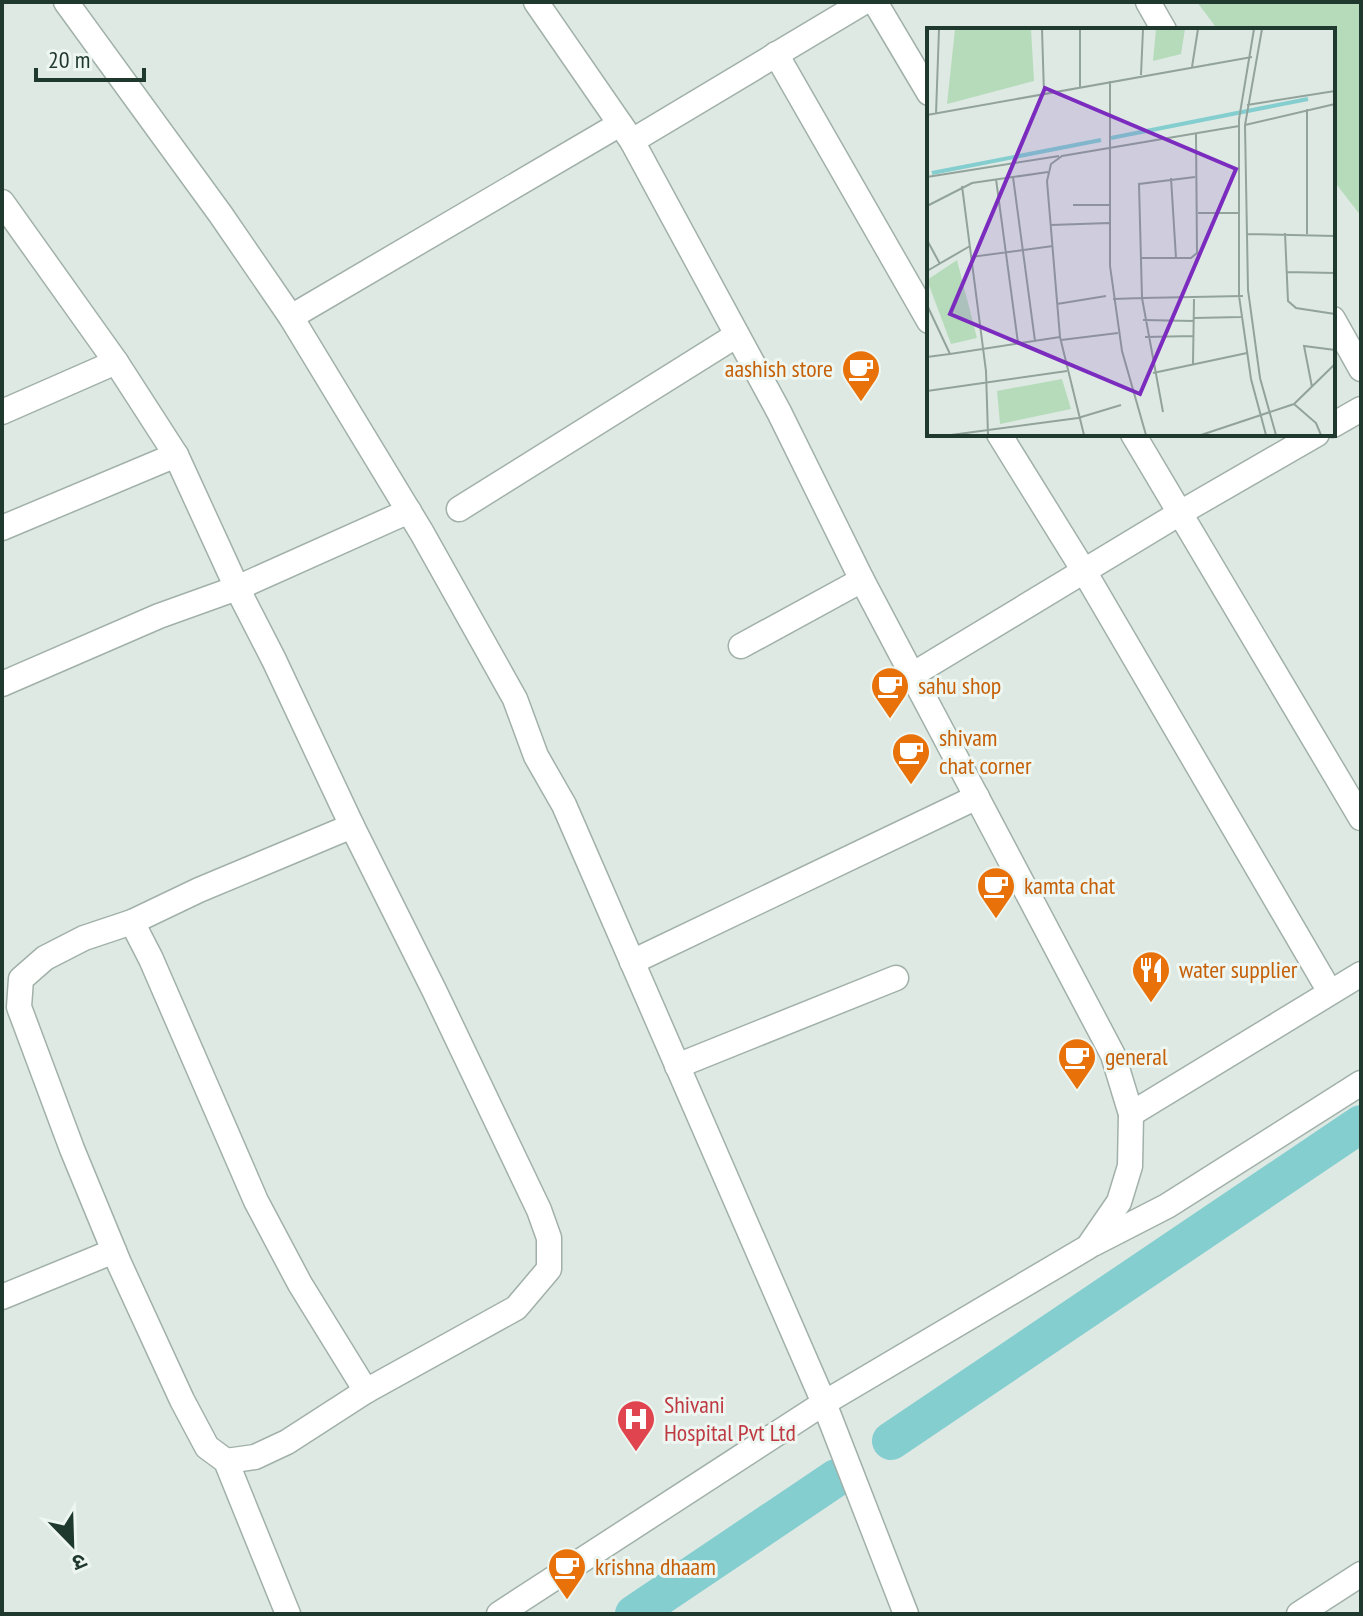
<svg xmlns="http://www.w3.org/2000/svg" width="1363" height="1616" viewBox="0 0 1363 1616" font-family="'PT Sans Narrow','Noto Sans Devanagari',sans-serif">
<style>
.green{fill:#b6dbbb}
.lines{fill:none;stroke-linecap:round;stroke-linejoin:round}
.canal{stroke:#84ced0;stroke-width:38}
.minor-casing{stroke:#a1b1a9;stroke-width:27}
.minor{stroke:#fff;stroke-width:24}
.labels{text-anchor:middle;stroke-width:6;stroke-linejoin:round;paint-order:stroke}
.food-label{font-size:24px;fill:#c56008;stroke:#eef6f1;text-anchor:start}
.health-label{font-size:24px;fill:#be3a42;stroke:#eef6f1;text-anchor:start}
.inset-river{fill:none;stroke:#84ced0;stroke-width:4}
.inset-road{fill:none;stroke:#92a39b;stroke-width:2}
.view{fill:#7b2cbf;fill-opacity:0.15;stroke:#7b2cbf;stroke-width:4}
.inset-edge{fill:none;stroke:#1f392e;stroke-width:4}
</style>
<rect width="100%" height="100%" fill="#dee9e3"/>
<polygon class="green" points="1197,2 1361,2 1361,216 1333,180 1333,30 1218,30"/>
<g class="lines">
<g class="canal">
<polyline points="891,1441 1361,1124"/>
<polyline points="634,1614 836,1478"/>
</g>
<g class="minor-casing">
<g id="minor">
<polyline points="66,2 221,215 291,317 422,533 515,699 536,756 564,805 824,1403 906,1614"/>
<polyline points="875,2 929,93"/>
<polyline points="1148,2 1164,30"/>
<polyline points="776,54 929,321"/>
<polyline points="632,141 864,2"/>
<polyline points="2,202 116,362 176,455 237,588 409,511"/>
<polyline points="291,317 620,124"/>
<polyline points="1333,319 1361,369"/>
<polyline points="2,412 116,362"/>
<polyline points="1333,425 1361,409"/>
<polyline points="999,434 1084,571 1330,992"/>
<polyline points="1133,434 1361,818"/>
<polyline points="459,509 737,335"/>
<polyline points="2,528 176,455"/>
<polyline points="741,646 862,580"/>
<polyline points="912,675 1180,513 1317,434"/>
<polyline points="2,684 159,616 237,588 274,660 352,826 434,990 539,1210 549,1238 549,1269 516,1308 366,1391 287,1442 255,1457 226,1461"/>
<polyline points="132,922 151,959 256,1201 300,1284 366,1391"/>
<polyline points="632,962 977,797"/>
<polyline points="677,1066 896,978"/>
<polyline points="1131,1114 1361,974"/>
<polyline points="1093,1244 1167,1206 1361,1083"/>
<polyline points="2,1297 114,1251"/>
<polyline points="288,1614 226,1461 207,1447 182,1400 119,1263 72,1149 19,1007 21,979 45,958 84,938 132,922 199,890 352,826"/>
<polyline points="499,1614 824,1403 1088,1247 1119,1202 1130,1166 1131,1114 1113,1055 862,580 779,412 632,141 536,2"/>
<polyline points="1299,1614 1361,1574"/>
</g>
</g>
<use href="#minor" class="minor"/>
</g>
<defs>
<g id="cafe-pin" transform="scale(2)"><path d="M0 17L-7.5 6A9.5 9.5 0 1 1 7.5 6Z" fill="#e8710a" stroke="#eef6f1"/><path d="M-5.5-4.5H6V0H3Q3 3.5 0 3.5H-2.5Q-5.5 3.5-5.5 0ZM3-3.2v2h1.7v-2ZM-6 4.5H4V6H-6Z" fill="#fff"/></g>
<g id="restaurant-pin" transform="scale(2)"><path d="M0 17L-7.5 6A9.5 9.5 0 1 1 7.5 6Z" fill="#e8710a" stroke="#eef6f1"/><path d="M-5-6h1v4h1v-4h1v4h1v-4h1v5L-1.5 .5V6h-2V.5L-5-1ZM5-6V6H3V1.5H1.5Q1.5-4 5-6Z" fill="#fff"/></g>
<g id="hospital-pin" transform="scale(2)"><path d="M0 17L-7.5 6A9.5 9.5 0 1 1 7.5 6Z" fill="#e0444e" stroke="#eef6f1"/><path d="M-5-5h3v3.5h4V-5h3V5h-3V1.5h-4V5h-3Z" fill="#fff"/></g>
</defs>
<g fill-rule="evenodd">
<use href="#cafe-pin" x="861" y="369"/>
<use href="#cafe-pin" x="890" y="686"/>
<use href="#cafe-pin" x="911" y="752"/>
<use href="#cafe-pin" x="996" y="886"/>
<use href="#restaurant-pin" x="1151" y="970"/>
<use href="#cafe-pin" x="1077" y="1057"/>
<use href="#hospital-pin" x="636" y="1419"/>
<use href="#cafe-pin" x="567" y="1567"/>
</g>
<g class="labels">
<g class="food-label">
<text x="833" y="377" text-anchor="end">aashish store</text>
<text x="918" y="694">sahu shop</text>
<text x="939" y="746">shivam<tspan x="939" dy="28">chat corner</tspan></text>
<text x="1024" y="894">kamta chat</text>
<text x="1179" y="978">water supplier</text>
<text x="1105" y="1065">general</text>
<text x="595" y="1575">krishna dhaam</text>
</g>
<g class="health-label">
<text x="664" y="1413">Shivani<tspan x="664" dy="28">Hospital Pvt Ltd</tspan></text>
</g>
</g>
<g transform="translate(927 28)">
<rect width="408" height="408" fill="#dee9e3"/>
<path d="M28 1H104L107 53 20 76ZM229 1H258L254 26 226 33ZM30 232 50 310 24 316 0 252ZM135 351 144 381 73 396 70 363Z" fill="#b6dbbb"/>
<path class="inset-river" d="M184 110 381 71M5 145 174 112"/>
<path class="inset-road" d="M115 1 117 66M153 1V59M327 1 312 91V268L324 351 339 407M335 1 318 97 321 262 333 350 349 407M265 39 271 1M214 47 216 1M183 53V238L195 323 219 407M320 77 408 63M380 81V206M9 86 12 1M0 87 325 29M318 97 408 76M0 149 132 128M86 149 108 313M268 149 212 156 215 270 316 268M244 150 249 230M69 151 91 315M35 158 59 343 61 407M146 177H182M0 178 45 155 121 144M271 185H312M124 197 182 195M358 205 361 273 369 280 408 286M320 206 408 208M0 212 13 236M44 229 126 218M213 230H264L270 225 269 106M0 243 43 218M360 244 408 245M186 271 215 270 236 384M130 276 179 268M0 277 23 326 0 329M267 290 314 289M216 292 267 293M218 309 267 308M134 312 191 305M23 326 133 309M266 336 267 271M226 345 320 325M385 359 377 318 408 322M0 363 140 343M367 376 389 395 394 407M24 407 151 390 194 377M157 407 133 309 120 153 124 136 135 128 312 98M274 407 367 376 408 336"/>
<path class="view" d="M118 60 309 141 213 366 23 286Z"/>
<rect width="408" height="408" class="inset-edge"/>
</g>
<rect width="1363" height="1616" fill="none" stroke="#1f392e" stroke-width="8"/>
<g transform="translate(72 1544) rotate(157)" stroke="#eef6f1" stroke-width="6" paint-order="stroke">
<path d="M0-6L14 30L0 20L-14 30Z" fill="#1f392e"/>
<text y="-12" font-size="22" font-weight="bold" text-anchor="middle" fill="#1f392e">उ</text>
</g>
<path d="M36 68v12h108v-12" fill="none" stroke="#1f392e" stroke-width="4"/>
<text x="48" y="68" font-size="24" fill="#1f392e" stroke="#eef6f1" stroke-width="6" paint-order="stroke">20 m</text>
</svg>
